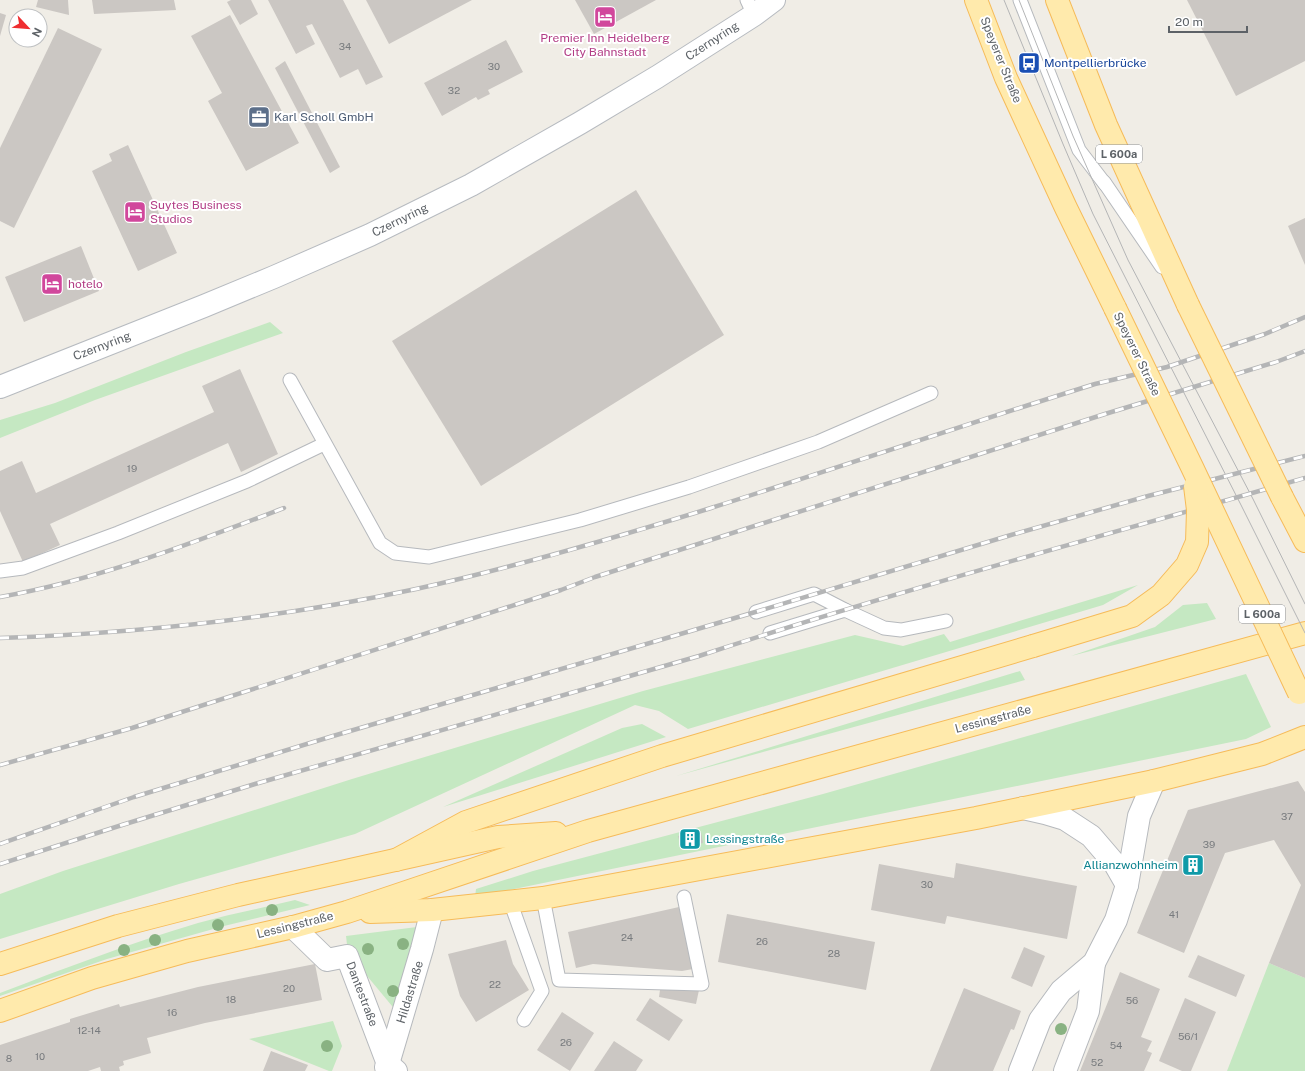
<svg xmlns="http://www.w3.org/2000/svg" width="1305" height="1071" viewBox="0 0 1305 1071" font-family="'Public Sans',sans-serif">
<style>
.green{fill:#c5e8c2}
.building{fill:#cbc7c3}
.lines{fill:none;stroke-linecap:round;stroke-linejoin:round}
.service-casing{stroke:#b6b9bd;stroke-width:15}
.minor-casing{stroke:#b6b9bd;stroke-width:24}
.secondary-casing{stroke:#b7bbc0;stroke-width:24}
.primary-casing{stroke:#f6bb59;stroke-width:24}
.service{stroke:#fff;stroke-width:13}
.minor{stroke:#fff;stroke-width:22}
.secondary{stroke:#fff;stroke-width:22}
.primary{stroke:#ffeaac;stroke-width:22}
.tram{stroke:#b4b5b6;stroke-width:1}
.rail-casing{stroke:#b4b5b6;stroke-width:4.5}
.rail{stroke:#fff;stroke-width:3;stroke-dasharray:9;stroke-linecap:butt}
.primary-bridge-casing{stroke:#f6bb59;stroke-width:24;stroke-linecap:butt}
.primary-bridge{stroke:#ffeaac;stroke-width:22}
.tree{fill:#89b282}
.labels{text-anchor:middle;stroke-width:4;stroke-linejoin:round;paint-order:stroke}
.number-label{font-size:10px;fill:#787b7e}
.shield{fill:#fff;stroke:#8e9195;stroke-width:1}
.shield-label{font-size:11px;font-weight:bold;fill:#5d6267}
.hotel-label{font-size:12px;fill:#b23c85;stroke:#fff;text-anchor:start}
.street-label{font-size:12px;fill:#5d6267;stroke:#fff}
.transit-label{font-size:12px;fill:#164399;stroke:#fff;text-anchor:start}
.service-label{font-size:12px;fill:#4e5e75;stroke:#fff;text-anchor:start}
.culture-label{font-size:12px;fill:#0d838f;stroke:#fff;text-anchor:start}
</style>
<rect width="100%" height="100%" fill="#f0ede6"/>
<g class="green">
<polygon points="270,322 283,333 95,400 0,438 0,420 55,403 186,352"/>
<polygon points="1138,585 1103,605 688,729 659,711 635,705 355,834 179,884 0,939 0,894 63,871 352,779 643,691 855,635 903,646 944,634 950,642"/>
<polygon points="1207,603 1216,619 1071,656 1155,627 1183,605"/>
<polygon points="1020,671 1025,680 676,776"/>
<polygon points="1246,674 1271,727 1246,739 475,897 476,889 533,871 823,794"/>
<polygon points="642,724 666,737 443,807 622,728"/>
<path d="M295 900 310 905 224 926 107 959 0 996V993C65 968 131 943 198 923 230 914 263 908 295 900Z"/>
<polygon points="417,927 397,1012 348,953 346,936"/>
<polygon points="1269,963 1305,978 1305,1071 1227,1071"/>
<polygon points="333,1021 342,1046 332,1071 329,1071 249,1039"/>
</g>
<g class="building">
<polygon points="38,0 68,0 69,15 36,7"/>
<polygon points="92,0 174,0 176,10 94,14"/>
<polygon points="231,0 251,0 258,14 240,25 227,2"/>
<polygon points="268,0 343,0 383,77 366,85 358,69 340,78 312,24 306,26 315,44 296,54"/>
<polygon points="366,0 472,0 389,44"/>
<polygon points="575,0 656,0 594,34"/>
<polygon points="1187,0 1305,0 1305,61 1236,96"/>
<polygon points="0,13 6,15 0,36"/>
<polygon points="230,15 299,143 246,171 208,101 222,93 191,36"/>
<polygon points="58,28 102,49 14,228 0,221 0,148"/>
<polygon points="506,40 523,72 488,90 490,94 478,100 476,97 442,116 424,83"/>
<polygon points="285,61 340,167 330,173 275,68"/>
<polygon points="128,145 177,253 138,271 92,171 112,161 109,154"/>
<polygon points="636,190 724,335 481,486 392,341"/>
<polygon points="1305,218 1305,265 1288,226"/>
<polygon points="81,246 99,291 24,322 5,277"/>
<polygon points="240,369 278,454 241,472 228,443 50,524 60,545 23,562 0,511 0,471 22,461 36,493 214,412 202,386"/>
<polygon points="1298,781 1305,792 1305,978 1269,963 1301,885 1274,840 1225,853 1184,953 1137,933 1188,810"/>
<polygon points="701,832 703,843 681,847 678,836"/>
<polygon points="956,863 1077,886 1067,939 947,916 945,924 871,910 879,864 954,878"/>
<polygon points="679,907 693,969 682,971 593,964 576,968 568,932"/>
<polygon points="727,914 875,942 866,990 718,962"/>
<polygon points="506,940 513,964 529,990 476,1022 460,996 448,954"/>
<polygon points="1024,947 1045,956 1032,987 1011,978"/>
<polygon points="1198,955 1245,975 1236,997 1188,977"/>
<polygon points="315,964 322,1000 205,1023 147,1038 151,1053 123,1061 124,1065 119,1067 120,1071 101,1071 100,1067 88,1071 0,1071 0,1045 70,1022 70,1019 119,1004 120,1007 198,987"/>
<polygon points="1120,972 1160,989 1141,1037 1152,1041 1147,1051 1152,1053 1144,1071 1080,1071"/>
<polygon points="661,983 699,990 696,1004 659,997"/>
<polygon points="964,988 1021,1011 1014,1030 1011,1029 993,1071 930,1071"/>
<polygon points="650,998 683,1020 669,1041 636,1020"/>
<polygon points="1185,998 1216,1012 1191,1071 1182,1071 1159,1061"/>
<polygon points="562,1012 594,1033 570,1071 537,1050"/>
<polygon points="614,1041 643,1060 636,1071 594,1071"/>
<polygon points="271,1051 308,1065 305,1071 263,1071"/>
</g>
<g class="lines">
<g class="service-casing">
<g id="service">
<polyline points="747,0 754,15"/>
<polyline points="1020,0 1079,150 1105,184"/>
<polyline points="1104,182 1162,267"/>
<polyline points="290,380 380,543 395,553 429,557 580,520 689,487 818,442 931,393"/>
<polyline points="0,571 23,568 118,533 247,481 324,444"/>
<polyline points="756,612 814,594 845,610"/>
<polyline points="770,633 845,610 884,628 901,630 946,621"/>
<polyline points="543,898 559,980 702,984 684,897"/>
<polyline points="510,901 542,991 524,1020"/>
</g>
</g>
<g class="minor-casing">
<g id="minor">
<polyline points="1023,808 1045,813 1065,819 1091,836 1115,864 1127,885"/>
<polyline points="293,927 327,960 347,956 388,1064 396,1071"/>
<polyline points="386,1067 388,1064 422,949 432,910"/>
<polyline points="1020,1071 1040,1020 1061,991 1094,963 1116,920 1127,885 1139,816 1154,781"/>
<polyline points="1065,1071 1088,1011 1094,963"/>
</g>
</g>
<g class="secondary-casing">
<polyline id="secondary" points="0,387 204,306 274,277 370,235 471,185 580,123 657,77 754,15 774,0"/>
</g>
<g class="primary-casing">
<g id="primary">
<polyline points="976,0 1006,78 1066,208 1115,308"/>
<polyline points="1057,0 1106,125 1188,305"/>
<polyline points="1282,497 1305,541"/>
<polyline points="396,860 466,822 662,756 1033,646"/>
<polyline points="370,912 432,910 543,898 976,818 1154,781 1262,754 1305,737"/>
<polyline points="0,964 118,926 238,895 498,837 556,833"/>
<polyline points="0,1011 92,978 187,951 293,927 347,912 588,831 1305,633"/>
</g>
</g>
<use href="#service" class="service"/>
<use href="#minor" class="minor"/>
<use href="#secondary" class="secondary"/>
<use href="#primary" class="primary"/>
<g class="tram">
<polyline points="1004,0 1063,144 1093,214 1241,505 1305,633"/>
<polyline points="1019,0 1073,136 1128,260 1253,499 1305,604"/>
</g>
<g class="rail-casing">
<g id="rail">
<path d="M0 597C97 580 193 543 284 508"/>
<path d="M0 638C140 633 280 618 416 589 516 567 614 538 711 508 840 467 967 424 1095 384L1167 367 1265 334 1305 317"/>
<polyline points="0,765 132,728 561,590 595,577 1105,414 1276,362 1305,351"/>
<polyline points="0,844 134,797 333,736 752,613 1011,535 1148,496 1305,456"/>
<path d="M0 864 122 825 255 784 699 656C899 590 1103 536 1305 478"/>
</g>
</g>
<use href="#rail" class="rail"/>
<g class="primary-bridge-casing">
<g id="primary-bridge">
<polyline points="1188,305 1282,497"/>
<polyline points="1115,308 1192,467 1299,693"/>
<polyline points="1033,646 1132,616 1161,595 1187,565 1197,542 1198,510 1195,486"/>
</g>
</g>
<use href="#primary-bridge" class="primary-bridge"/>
</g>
<g class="tree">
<circle cx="272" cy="910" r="6"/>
<circle cx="218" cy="925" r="6"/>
<circle cx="155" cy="940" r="6"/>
<circle cx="403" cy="944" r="6"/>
<circle cx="368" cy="949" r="6"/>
<circle cx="124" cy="950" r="6"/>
<circle cx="393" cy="991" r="6"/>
<circle cx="1061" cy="1029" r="6"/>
<circle cx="327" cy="1046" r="6"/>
</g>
<defs>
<g id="hotel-square" transform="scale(1.15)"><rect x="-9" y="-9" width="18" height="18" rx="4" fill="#d1479c" stroke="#fff"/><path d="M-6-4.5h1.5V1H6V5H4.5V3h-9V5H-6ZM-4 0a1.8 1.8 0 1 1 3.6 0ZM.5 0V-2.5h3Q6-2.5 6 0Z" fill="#fff"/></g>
<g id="bus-square" transform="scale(1.15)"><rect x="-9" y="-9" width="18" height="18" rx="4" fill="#1a4fb4" stroke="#fff"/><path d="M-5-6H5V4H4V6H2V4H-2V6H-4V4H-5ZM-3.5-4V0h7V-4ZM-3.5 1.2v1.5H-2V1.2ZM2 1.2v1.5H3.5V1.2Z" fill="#fff"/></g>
<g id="office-square" transform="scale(1.15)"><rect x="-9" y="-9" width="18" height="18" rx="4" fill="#5c6f8a" stroke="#fff"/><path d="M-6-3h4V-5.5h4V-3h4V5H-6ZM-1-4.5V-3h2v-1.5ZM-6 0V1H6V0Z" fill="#fff"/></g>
<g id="building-square" transform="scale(1.15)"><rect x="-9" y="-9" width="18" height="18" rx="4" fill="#0f9aa8" stroke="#fff"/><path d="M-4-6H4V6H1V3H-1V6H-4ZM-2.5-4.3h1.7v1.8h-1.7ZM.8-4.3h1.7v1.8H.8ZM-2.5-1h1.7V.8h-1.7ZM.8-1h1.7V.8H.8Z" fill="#fff"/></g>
</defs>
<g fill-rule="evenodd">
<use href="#hotel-square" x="605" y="17"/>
<use href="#bus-square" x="1029" y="63"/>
<use href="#office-square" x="259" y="117"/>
<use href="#hotel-square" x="135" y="212"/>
<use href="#hotel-square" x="52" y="284"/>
<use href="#building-square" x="690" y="839"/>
<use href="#building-square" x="1193" y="865"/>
</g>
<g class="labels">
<g class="number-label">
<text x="345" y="50">34</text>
<text x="494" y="70">30</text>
<text x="454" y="94">32</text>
<text x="132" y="472">19</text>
<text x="1287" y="820">37</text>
<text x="1209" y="848">39</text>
<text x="927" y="888">30</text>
<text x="1174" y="918">41</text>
<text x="627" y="941">24</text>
<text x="762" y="945">26</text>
<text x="834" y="957">28</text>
<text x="495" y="988">22</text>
<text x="289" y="992">20</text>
<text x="231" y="1003">18</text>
<text x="1132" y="1004">56</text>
<text x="172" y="1016">16</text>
<text x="89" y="1034">12-14</text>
<text x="1188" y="1040">56/1</text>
<text x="566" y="1046">26</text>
<text x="1116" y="1049">54</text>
<text x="40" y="1060">10</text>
<text x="9" y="1062">8</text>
<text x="1097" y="1066">52</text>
</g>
<g class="shield">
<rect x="1096" y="145" width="46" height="18" rx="3"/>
<rect x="1239" y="605" width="46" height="18" rx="3"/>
</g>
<g class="shield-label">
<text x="1119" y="158">L 600a</text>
<text x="1262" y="618">L 600a</text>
</g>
<g class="hotel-label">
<text x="605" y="42" text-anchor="middle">Premier Inn Heidelberg<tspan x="605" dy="14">City Bahnstadt</tspan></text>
<text x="150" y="209">Suytes Business<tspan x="150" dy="14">Studios</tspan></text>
<text x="68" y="288">hotelo</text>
</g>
<g class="street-label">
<text transform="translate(712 41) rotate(-33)" y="4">Czernyring</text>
<text transform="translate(1001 60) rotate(68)" y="4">Speyerer Straße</text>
<text transform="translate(400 220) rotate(-26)" y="4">Czernyring</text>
<text transform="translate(102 346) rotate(-21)" y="4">Czernyring</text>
<text transform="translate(1137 354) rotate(64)" y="4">Speyerer Straße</text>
<text transform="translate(993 719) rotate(-15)" y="4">Lessingstraße</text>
<text transform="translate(295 925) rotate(-14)" y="4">Lessingstraße</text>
<text transform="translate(410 992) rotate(-73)" y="4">Hildastraße</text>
<text transform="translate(362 994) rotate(69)" y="4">Dantestraße</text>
</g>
<g class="transit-label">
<text x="1044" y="67">Montpellierbrücke</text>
</g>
<g class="service-label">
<text x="274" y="121">Karl Scholl GmbH</text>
</g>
<g class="culture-label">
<text x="706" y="843">Lessingstraße</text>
<text x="1178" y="869" text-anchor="end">Allianzwohnheim</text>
</g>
</g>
<g transform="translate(28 28) rotate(116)"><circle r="19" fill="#ffffff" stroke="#bec0c2"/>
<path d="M0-3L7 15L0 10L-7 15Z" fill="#ef2d30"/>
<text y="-6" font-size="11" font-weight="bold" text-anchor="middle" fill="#5d6267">N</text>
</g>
<path d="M1169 26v6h78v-6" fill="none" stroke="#5d6267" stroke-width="2"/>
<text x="1175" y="26" font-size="12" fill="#5d6267" stroke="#ffffff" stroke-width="3" paint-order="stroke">20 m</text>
</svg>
